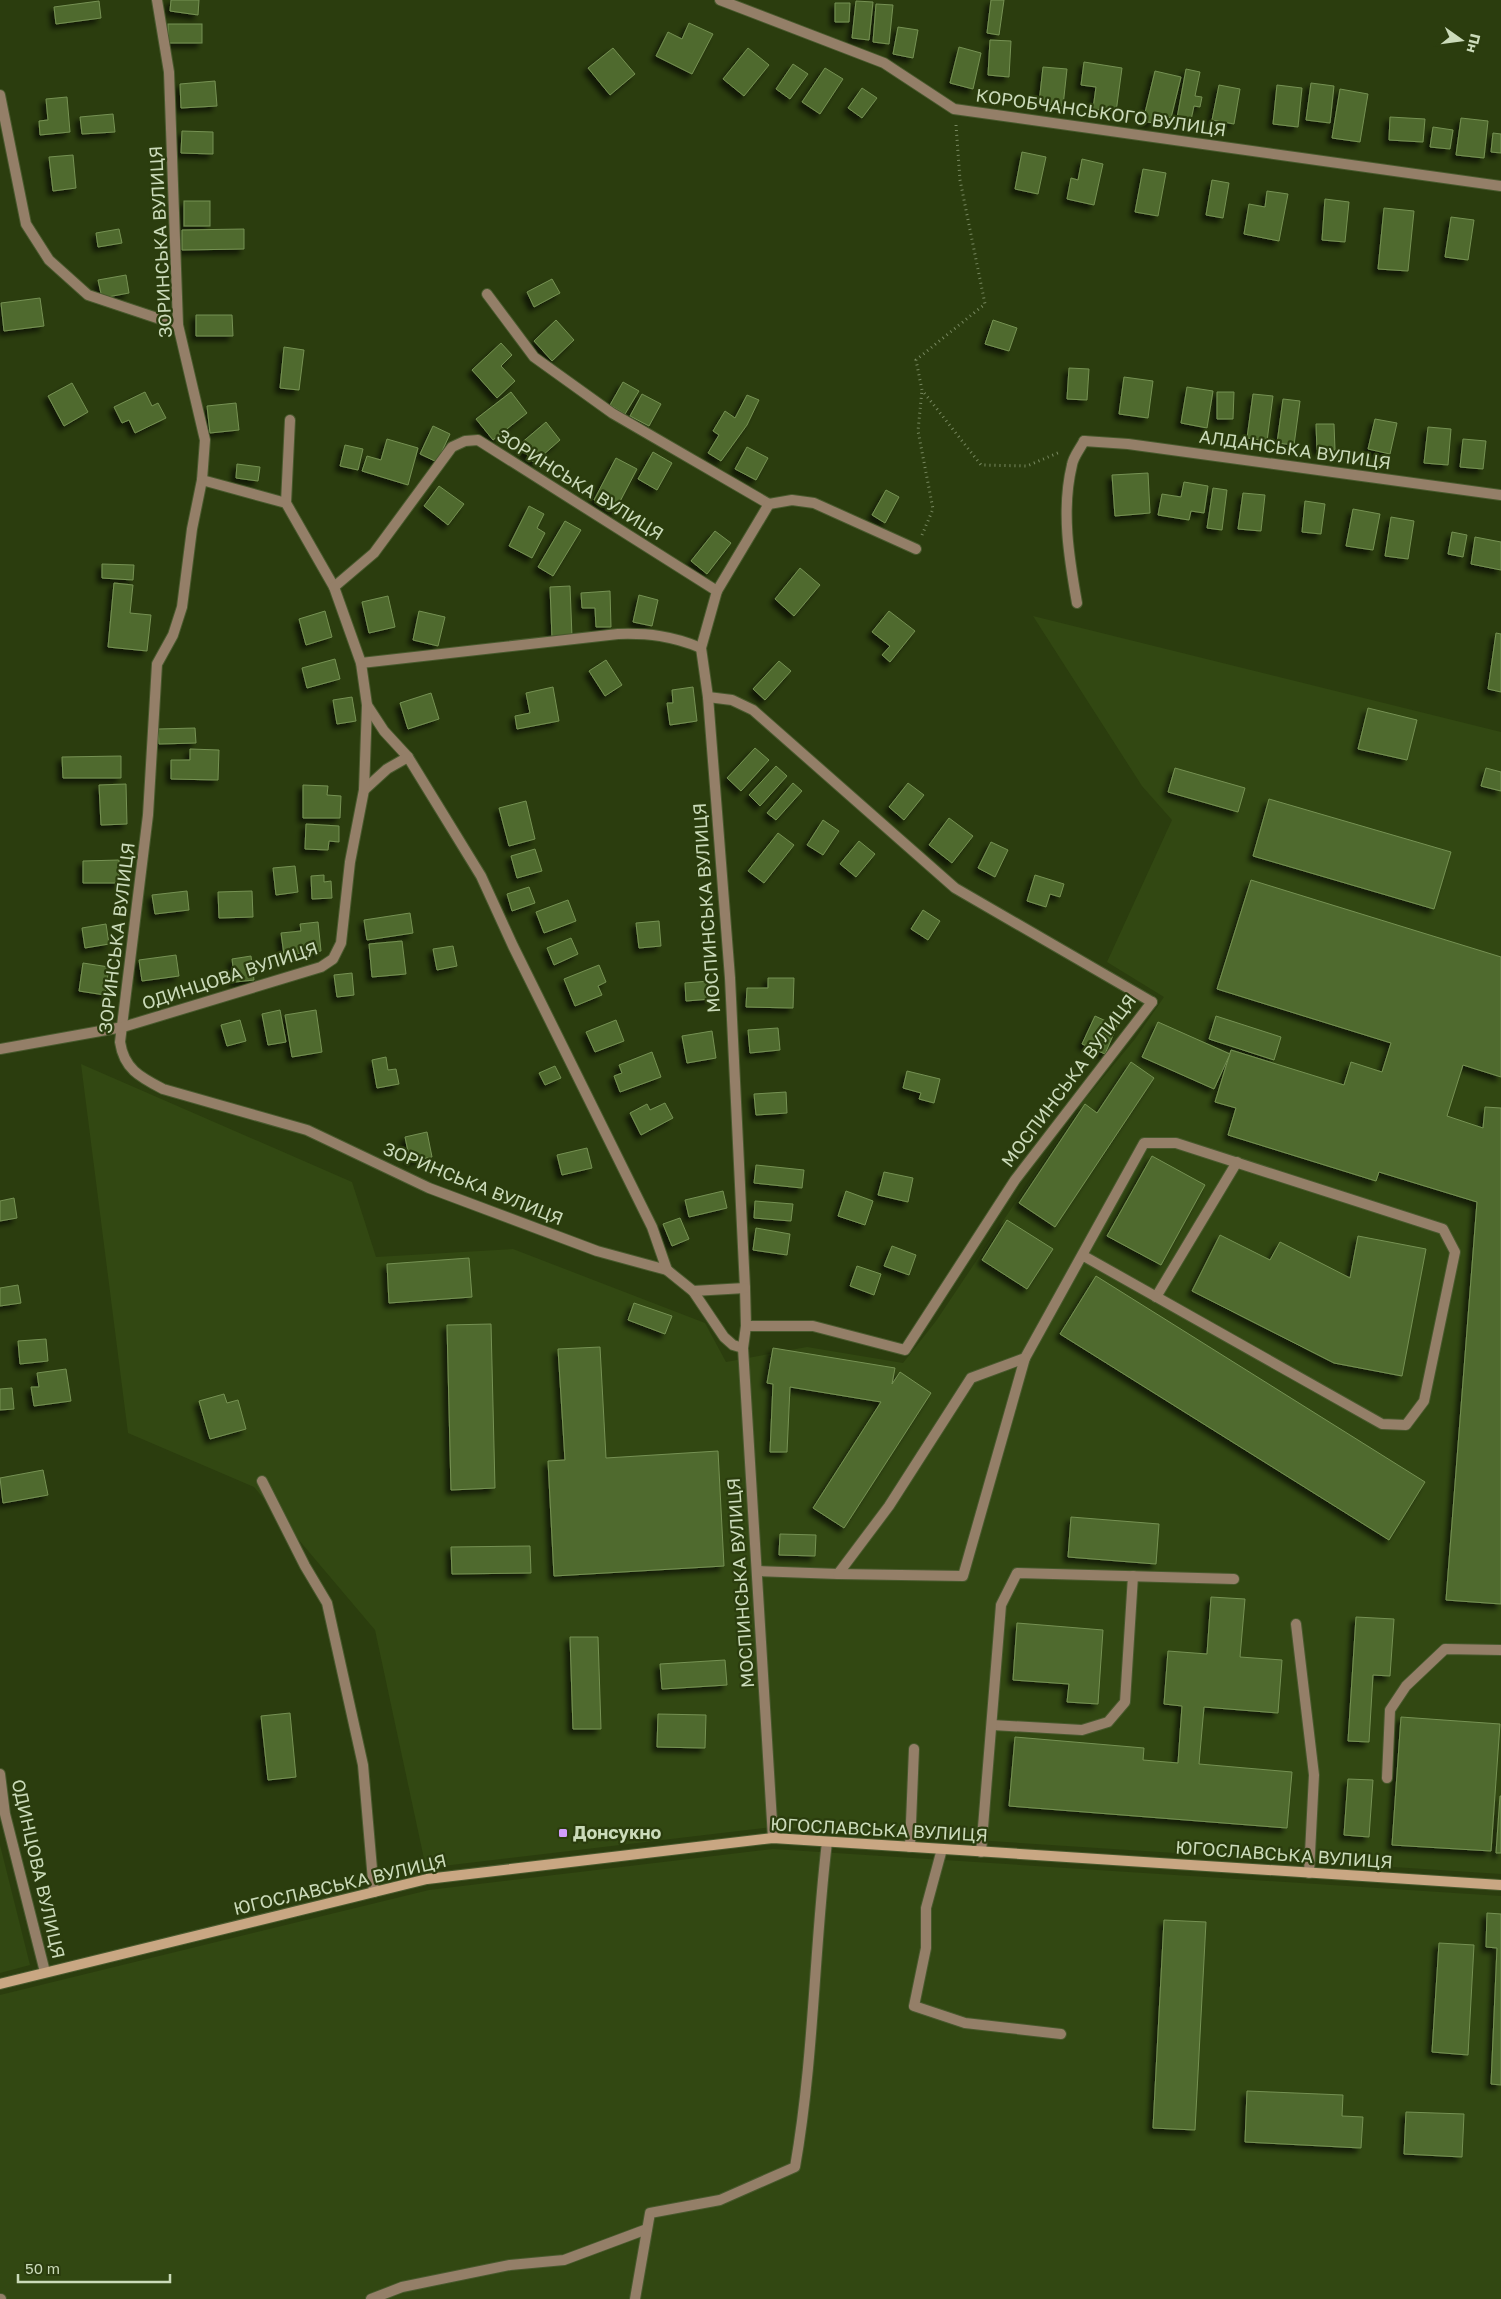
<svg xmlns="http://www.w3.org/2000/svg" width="1501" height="2299" viewBox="0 0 1501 2299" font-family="'Golos Text',sans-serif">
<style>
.built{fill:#324812}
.building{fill:#506a2d;stroke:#759153;filter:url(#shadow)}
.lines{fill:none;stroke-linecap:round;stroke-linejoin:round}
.service-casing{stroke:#48592d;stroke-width:12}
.minor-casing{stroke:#48592d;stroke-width:12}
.secondary-casing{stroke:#48592d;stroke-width:12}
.path{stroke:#77885f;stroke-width:3;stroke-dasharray:1 4;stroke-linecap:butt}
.service{stroke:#947f68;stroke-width:10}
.minor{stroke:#947f68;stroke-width:10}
.secondary{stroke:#c9a783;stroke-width:10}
.poi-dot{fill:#d29dfd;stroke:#2b3d0e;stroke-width:2}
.labels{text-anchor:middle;stroke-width:4.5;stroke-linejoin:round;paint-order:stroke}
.street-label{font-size:18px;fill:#cbdbba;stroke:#2b3d0e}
.poi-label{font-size:18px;font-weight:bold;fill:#cbdbba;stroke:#2b3d0e;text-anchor:start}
</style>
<defs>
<filter id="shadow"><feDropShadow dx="-4.5" dy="4.5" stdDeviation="2.5" flood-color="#0009"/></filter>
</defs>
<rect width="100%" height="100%" fill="#2b3d0e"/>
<g class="built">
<polygon points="1033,616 1501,732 1501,1874 773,1827 426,1868 375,1630 254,1487 128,1433 81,1064 352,1182 376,1257 513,1249 705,1323 726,1362 807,1347 903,1363 936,1321 1082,1103 1135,1039 1164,997 1107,962 1172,820 1142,786"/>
<polygon points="0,1845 30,1965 0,1973"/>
<polygon points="773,1849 1501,1896 1501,2299 0,2299 0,1995 429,1890"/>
</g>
<g class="building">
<polygon points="171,0 199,0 198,15 170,11"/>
<polygon points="991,0 1004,0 999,35 987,33"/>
<polygon points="99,1 101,18 56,24 54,7"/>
<polygon points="856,1 873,2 869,40 852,38"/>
<polygon points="835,3 850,3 849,22 835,22"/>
<polygon points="876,4 893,5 889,44 873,42"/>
<polygon points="689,23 713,34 692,74 656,56 668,32 682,39"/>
<rect x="168" y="24" width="34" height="19"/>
<polygon points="898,27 918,30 913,58 893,54"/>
<polygon points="990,40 1011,41 1009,77 988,75"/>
<polygon points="959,47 981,53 973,89 950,83"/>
<polygon points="613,48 635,74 610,95 588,68"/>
<polygon points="748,48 769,65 744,96 723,79"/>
<polygon points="1084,62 1122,68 1116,112 1093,109 1096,87 1081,85"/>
<polygon points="793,64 808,74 790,99 776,89"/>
<polygon points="1043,67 1067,69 1063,106 1039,103"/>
<polygon points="825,68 843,79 820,114 802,102"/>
<polygon points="1186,69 1200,72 1195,96 1202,97 1200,107 1194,106 1191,120 1177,118"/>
<polygon points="1155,71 1181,77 1171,118 1156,114 1153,123 1143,121"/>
<polygon points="215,81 217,106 181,108 180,84"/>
<polygon points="1311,83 1334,86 1330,123 1306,120"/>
<polygon points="1219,85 1240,89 1234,124 1212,120"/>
<polygon points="1277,85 1302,88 1298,127 1273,124"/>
<polygon points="862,88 877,98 862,118 848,108"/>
<polygon points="1340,89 1368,94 1360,142 1332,138"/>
<polygon points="67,97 70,132 40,135 39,121 48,120 46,99"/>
<polygon points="113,114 115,132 82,134 80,117"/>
<polygon points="1390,117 1425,119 1423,142 1389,140"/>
<polygon points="1461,118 1488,121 1484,158 1456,155"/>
<polygon points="1433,127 1453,130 1450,149 1430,147"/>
<polygon points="182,131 213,132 213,154 181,153"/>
<polygon points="1493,133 1501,134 1501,153 1491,152"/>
<polygon points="1022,152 1046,157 1038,194 1015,189"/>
<polygon points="73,155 76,188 53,191 49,157"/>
<polygon points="1082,159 1103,164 1094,205 1067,199 1071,178 1078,180"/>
<polygon points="1143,169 1166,173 1158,216 1135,212"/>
<polygon points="1212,180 1229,183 1223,218 1206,215"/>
<polygon points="1267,191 1288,194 1279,241 1244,234 1249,204 1265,207"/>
<polygon points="1325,199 1349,202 1345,242 1322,240"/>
<rect x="184" y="201" width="26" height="25"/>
<polygon points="1384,208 1414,211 1408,271 1378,269"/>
<polygon points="1451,217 1474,220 1468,260 1445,257"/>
<polygon points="119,229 122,243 98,247 96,233"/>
<polygon points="244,229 244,249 182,250 182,230"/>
<polygon points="126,275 129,293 102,298 98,280"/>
<polygon points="552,279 560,293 534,307 527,292"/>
<polygon points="40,298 44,326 4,331 1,303"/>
<polygon points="196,315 232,315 233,336 196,336"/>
<polygon points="556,320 574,340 552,361 534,341"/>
<polygon points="993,320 1017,328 1009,351 985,344"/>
<polygon points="501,343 512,355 501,366 515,381 497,398 472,370"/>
<polygon points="284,347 304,350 299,390 280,388"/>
<polygon points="1069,368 1089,369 1087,400 1067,399"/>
<polygon points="1124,377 1153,381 1148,418 1119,414"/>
<polygon points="623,382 639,391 625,414 610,405"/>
<polygon points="72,383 88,412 64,426 48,396"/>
<polygon points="1187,387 1213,391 1207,428 1181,423"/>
<polygon points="145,392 152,406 158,403 166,418 135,433 129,420 122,423 114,407"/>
<polygon points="511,392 527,413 493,440 476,419"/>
<polygon points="1217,392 1234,392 1233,419 1217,419"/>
<polygon points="642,394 661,404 649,426 630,416"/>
<polygon points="1253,394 1273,396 1267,441 1247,438"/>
<polygon points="747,395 759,400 747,425 721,461 708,453 719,435 713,431 725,411 735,418"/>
<polygon points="1283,399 1300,401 1294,445 1277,443"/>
<polygon points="236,403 239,430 210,433 207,406"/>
<polygon points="1375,419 1397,423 1390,454 1368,449"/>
<polygon points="546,422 560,440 534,463 519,445"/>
<polygon points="1316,424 1334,424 1335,450 1317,450"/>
<polygon points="433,426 450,434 437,462 420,454"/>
<polygon points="1428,427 1451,429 1448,465 1424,463"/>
<polygon points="387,439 418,448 408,485 362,471 367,456 381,460"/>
<polygon points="1463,439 1486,441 1483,469 1460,467"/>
<polygon points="345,445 363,449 358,470 340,466"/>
<polygon points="747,447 768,458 756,480 735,469"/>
<polygon points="653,452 672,463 657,490 638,479"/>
<polygon points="616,458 637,469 615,511 594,500"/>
<polygon points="237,464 260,467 258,481 236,478"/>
<polygon points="1148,473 1150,513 1115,516 1112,475"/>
<polygon points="1184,482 1208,486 1204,513 1191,511 1189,520 1158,515 1162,494 1181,497"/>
<polygon points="439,486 464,504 448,525 424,506"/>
<polygon points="1213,488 1227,490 1222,530 1207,528"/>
<polygon points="886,490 899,497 885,523 872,515"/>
<polygon points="1243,493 1265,495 1261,531 1238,529"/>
<polygon points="1305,501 1325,504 1321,534 1302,532"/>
<polygon points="529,506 544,514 537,528 545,533 532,558 509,546"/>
<polygon points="1353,509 1380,514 1373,550 1346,546"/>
<polygon points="1391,517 1414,521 1408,559 1385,556"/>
<polygon points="565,521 581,530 553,576 538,567"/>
<polygon points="715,531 731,543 707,574 691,561"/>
<polygon points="1452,532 1467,535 1463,557 1448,554"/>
<polygon points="1475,537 1501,542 1501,570 1471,564"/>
<polygon points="102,564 134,565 133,580 102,578"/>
<polygon points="800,568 820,585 794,616 775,599"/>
<polygon points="114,583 133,585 130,613 151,615 147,651 108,647"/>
<polygon points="570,586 572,637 552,638 550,587"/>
<polygon points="610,591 611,627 596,627 595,608 582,608 581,593"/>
<polygon points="639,595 658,600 652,626 633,622"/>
<polygon points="388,596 395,627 369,633 362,602"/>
<polygon points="325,611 332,637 306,645 299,619"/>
<polygon points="419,611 445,617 438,646 413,640"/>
<polygon points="889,611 915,631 890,662 882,655 890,646 872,632"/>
<polygon points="1496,633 1501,634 1501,692 1488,689"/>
<polygon points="335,659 340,679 307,688 302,668"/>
<polygon points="606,660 622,685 605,696 589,671"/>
<polygon points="779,661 791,671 765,700 753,689"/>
<polygon points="553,687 559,721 517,729 515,716 530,713 526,693"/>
<polygon points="693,687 697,721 670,725 667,703 673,703 672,690"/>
<polygon points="431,693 439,719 408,729 400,703"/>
<polygon points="352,697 356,721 337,724 333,700"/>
<polygon points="1368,708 1417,720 1407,760 1358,749"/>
<polygon points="195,728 196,743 159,744 158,729"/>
<polygon points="755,748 769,760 741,791 727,778"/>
<polygon points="190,749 219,750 218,780 171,779 171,760 190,760"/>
<polygon points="121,756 121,778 63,778 62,757"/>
<polygon points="776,766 787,776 760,806 749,795"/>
<polygon points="1175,768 1245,788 1238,812 1168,792"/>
<polygon points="1486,768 1501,772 1501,791 1481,786"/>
<polygon points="793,783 802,791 776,820 767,813"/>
<polygon points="908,783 924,795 904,820 889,807"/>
<polygon points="126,784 127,824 101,825 99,785"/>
<polygon points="303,785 328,786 327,795 341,796 340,818 303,818"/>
<polygon points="1269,799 1451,852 1434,909 1253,856"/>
<polygon points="526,801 535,839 509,846 499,808"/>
<polygon points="949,818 973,836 952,863 929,845"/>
<polygon points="823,820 839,831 823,855 807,845"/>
<polygon points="306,824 339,826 339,842 329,841 328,850 305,849"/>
<polygon points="778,833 794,845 764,883 748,871"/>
<polygon points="859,841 875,854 856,877 840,864"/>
<polygon points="991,842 1008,850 995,877 978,868"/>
<polygon points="535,849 542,871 517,878 511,856"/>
<polygon points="119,860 119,883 83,883 83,861"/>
<polygon points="295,866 298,892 276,895 273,868"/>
<polygon points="324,875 324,882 331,881 332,898 312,899 311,876"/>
<polygon points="1035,875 1064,884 1060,897 1050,894 1046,907 1027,901"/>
<polygon points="1251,880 1501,957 1501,1077 1463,1065 1447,1116 1483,1128 1485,1107 1501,1108 1501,1604 1446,1600 1477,1202 1379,1172 1376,1181 1228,1135 1236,1108 1215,1102 1231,1050 1344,1085 1351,1062 1382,1072 1391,1043 1217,989"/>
<polygon points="529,887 535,903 512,911 507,894"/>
<polygon points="187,891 189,910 155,914 152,895"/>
<polygon points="252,891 253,917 219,918 218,892"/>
<polygon points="568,900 576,921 544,933 536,912"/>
<polygon points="923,910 940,921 928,940 911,929"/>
<polygon points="410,913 413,933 367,940 364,920"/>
<polygon points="659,921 661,946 639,948 636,923"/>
<polygon points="318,922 321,951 284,955 281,933 301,931 300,924"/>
<polygon points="106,924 109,944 85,948 82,928"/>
<polygon points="571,938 578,954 554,965 547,948"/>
<polygon points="402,941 406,974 372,977 369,944"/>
<polygon points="453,946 457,966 437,970 433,949"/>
<polygon points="176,955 179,976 142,981 139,960"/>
<polygon points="251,956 254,980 235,982 232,959"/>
<polygon points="83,963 109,967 105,995 79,991"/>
<polygon points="599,965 606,982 598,986 602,995 575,1006 564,979"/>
<polygon points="352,973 354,995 337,997 334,975"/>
<polygon points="768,978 794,978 793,1008 746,1007 747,988 768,988"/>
<polygon points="710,981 711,999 686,1001 685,983"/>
<polygon points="280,1010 286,1042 268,1045 262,1014"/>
<polygon points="316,1010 322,1052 292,1057 285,1015"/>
<polygon points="1095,1016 1117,1026 1105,1054 1082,1044"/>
<polygon points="1216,1016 1281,1037 1274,1060 1209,1039"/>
<polygon points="240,1020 246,1041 227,1046 221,1025"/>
<polygon points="616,1020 624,1041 595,1052 586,1032"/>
<polygon points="1158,1022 1230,1054 1214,1089 1142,1057"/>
<polygon points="778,1028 780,1050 750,1053 748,1030"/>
<polygon points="712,1031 716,1058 687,1063 682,1036"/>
<polygon points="652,1052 661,1077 620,1092 614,1076 622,1073 619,1065"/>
<polygon points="386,1057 388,1070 396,1069 399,1084 377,1088 372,1060"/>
<polygon points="1131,1062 1154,1078 1055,1227 1019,1203 1085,1104 1097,1113"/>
<polygon points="555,1066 561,1078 545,1085 539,1073"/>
<polygon points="907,1071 940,1079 934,1103 919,1099 921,1093 903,1088"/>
<polygon points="786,1092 787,1113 756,1115 754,1094"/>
<polygon points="665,1103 673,1118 641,1135 630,1113 647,1104 650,1110"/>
<polygon points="427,1132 432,1157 410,1161 405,1137"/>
<polygon points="587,1148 592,1168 562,1175 557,1155"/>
<polygon points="1152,1156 1205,1185 1161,1265 1107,1236"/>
<polygon points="756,1165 804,1170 802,1188 754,1183"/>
<polygon points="884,1172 913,1178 908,1202 878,1195"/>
<polygon points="723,1191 727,1208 689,1217 685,1200"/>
<polygon points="846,1191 873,1201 865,1225 838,1216"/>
<polygon points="14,1198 17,1218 0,1221 0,1201"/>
<polygon points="755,1201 793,1204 791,1221 754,1218"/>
<polygon points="680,1218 689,1239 672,1246 663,1224"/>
<polygon points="1007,1220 1053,1249 1027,1289 982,1260"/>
<polygon points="756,1228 790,1234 787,1255 753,1250"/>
<polygon points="1220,1235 1270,1260 1280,1242 1350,1278 1358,1236 1426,1249 1402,1376 1334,1363 1192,1291"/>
<polygon points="892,1246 916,1255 909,1275 884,1266"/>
<polygon points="469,1258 472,1297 389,1303 387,1264"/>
<polygon points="857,1266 881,1274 874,1295 850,1286"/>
<polygon points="1096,1276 1425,1482 1389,1540 1060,1334"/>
<polygon points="18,1285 21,1303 0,1306 0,1288"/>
<polygon points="634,1303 672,1316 665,1334 628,1320"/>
<polygon points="491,1324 495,1488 451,1490 447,1325"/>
<polygon points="46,1339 48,1361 20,1364 18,1341"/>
<polygon points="600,1347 606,1458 718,1451 724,1566 554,1576 548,1461 565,1460 558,1349"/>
<polygon points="773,1348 895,1368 892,1384 900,1372 931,1393 844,1528 813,1508 881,1402 790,1387 787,1452 770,1452 773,1384 767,1383"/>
<polygon points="66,1369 71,1401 34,1406 31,1387 39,1387 37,1373"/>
<polygon points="12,1388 14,1409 0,1410 0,1389"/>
<polygon points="224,1394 227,1403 238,1400 246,1429 210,1439 199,1401"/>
<polygon points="43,1470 48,1495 3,1503 0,1478"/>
<polygon points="1071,1517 1159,1524 1156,1564 1068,1557"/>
<polygon points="780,1534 816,1535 815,1556 779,1555"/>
<polygon points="530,1546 531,1573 452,1574 451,1547"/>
<polygon points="1211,1597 1245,1599 1240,1657 1282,1660 1278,1713 1204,1707 1199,1764 1292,1772 1287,1828 1009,1806 1015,1737 1144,1748 1143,1760 1178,1763 1182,1706 1164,1704 1168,1651 1207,1654"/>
<polygon points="1356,1617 1394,1619 1390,1676 1373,1675 1369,1742 1348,1741"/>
<polygon points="1017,1623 1103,1630 1098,1704 1067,1702 1069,1684 1013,1680"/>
<polygon points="570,1637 598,1637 601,1729 573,1729"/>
<polygon points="725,1660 727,1685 662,1689 660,1664"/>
<polygon points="290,1713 296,1777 268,1780 261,1716"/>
<polygon points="658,1714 706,1715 705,1748 657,1747"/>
<polygon points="1401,1717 1500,1724 1491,1851 1392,1845"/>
<polygon points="1348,1779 1373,1780 1369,1837 1344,1835"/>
<polygon points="1500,1796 1501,1796 1501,1853 1496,1853"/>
<polygon points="1487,1913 1501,1914 1501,2085 1491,2084 1497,1948 1486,1947"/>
<polygon points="1164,1920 1206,1922 1195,2130 1153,2128"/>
<polygon points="1439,1943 1474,1945 1468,2055 1432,2052"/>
<polygon points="1247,2091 1343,2095 1342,2116 1363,2117 1361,2148 1245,2142"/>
<polygon points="1406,2112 1464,2114 1462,2157 1404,2154"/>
</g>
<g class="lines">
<g class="service-casing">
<g id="service">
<polyline points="0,95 26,224 49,260 88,295 178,325"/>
<polyline points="286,503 290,420"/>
<path d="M1077 603C1069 558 1061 510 1072 465 1073 457 1080 449 1084 441"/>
<polyline points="1156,1297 1237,1162"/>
<polyline points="746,1326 813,1326 905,1350 1015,1180 1152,1002"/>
<polyline points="262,1481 305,1566 327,1603 363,1765 374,1892"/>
<polyline points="757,1571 838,1574 889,1506 971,1378 1025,1358 1144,1143 1176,1143 1443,1229 1455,1252 1424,1401 1406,1425 1382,1424 1082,1255"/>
<polyline points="838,1574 963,1576 1025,1358"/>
<polyline points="1296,1624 1314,1775 1309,1873"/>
<polyline points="992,1725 1082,1730 1108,1722 1125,1702 1133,1576"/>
<polyline points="1387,1778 1390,1710 1406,1686 1445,1649 1501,1650"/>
<polyline points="910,1847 914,1749"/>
<polyline points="942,1849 926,1908 926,1948 914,2006 965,2023 1061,2034"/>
<polyline points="981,1852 1001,1605 1017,1573 1234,1579"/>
<polyline points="0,2299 1,2299"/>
<polyline points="371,2299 402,2287 510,2265 564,2260 647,2229"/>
<path d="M635 2299 650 2213 720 2200 795 2167C814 2059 814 1950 827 1842"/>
</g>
</g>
<g class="minor-casing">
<g id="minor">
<path d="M157 0 169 72 178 325 205 440 202 480 192 529 182 607 173 635 157 664 148 815 120 1042C124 1069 140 1077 163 1089L307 1130 429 1188 597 1251 667 1270 693 1291 724 1337 733 1345 743 1348"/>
<polyline points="720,0 884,63 954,109 1501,186"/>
<polyline points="487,294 534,357 612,413 769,504"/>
<polyline points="1084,441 1128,444 1501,495"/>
<polyline points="202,480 286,503 334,587 361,663 367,705 384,731 408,757 481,876 513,946 652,1227 667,1270"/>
<polyline points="769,504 717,591 701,648 708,697 730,978 745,1288 746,1326 743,1348 773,1838"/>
<polyline points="769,504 792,500 814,503 916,549"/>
<polyline points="334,587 374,553 452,447 465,441 478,440 717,591"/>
<path d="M361 663 618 634C648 633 673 636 701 648"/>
<polyline points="708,697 732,700 753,710 955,888 1152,1002"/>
<polyline points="364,790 387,769 408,757"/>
<polyline points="0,1049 123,1027 321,967 333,959 341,943 350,862 364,790 367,705"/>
<polyline points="693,1291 745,1288"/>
<polyline points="0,1774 5,1814 45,1972"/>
</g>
</g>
<g class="secondary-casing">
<polyline id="secondary" points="0,1984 427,1879 773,1838 1501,1885"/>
</g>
<g class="path">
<polyline points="956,125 960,180 985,304 916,360 922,390 981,465 1027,466 1060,452"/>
<polyline points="922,535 933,509 918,431 922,390"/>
</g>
<use href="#service" class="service"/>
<use href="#minor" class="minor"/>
<use href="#secondary" class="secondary"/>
</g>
<rect class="poi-dot" x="558" y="1828" width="10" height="10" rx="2.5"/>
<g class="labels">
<g class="street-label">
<text transform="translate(1101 113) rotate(8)" y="6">КОРОБЧАНСЬКОГО ВУЛИЦЯ</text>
<text transform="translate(161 242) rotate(-93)" y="6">ЗОРИНСЬКА ВУЛИЦЯ</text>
<text transform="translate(1295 450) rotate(8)" y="6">АЛДАНСЬКА ВУЛИЦЯ</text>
<text transform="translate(580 485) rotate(32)" y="6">ЗОРИНСЬКА ВУЛИЦЯ</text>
<text transform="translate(707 908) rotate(-94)" y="6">МОСПИНСЬКА ВУЛИЦЯ</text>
<text transform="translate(117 938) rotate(-83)" y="6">ЗОРИНСЬКА ВУЛИЦЯ</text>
<text transform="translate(230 976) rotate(-18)" y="6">ОДИНЦОВА ВУЛИЦЯ</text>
<text transform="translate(1069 1081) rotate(-53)" y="6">МОСПИНСЬКА ВУЛИЦЯ</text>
<text transform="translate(473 1184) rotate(22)" y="6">ЗОРИНСЬКА ВУЛИЦЯ</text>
<text transform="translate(741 1583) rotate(-94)" y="6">МОСПИНСЬКА ВУЛИЦЯ</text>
<text transform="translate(879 1830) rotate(3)" y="6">ЮГОСЛАВСЬКА ВУЛИЦЯ</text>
<text transform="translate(1284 1855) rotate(4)" y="6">ЮГОСЛАВСЬКА ВУЛИЦЯ</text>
<text transform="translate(38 1869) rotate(77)" y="6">ОДИНЦОВА ВУЛИЦЯ</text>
<text transform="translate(340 1885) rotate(-13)" y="6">ЮГОСЛАВСЬКА ВУЛИЦЯ</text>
</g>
<g class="poi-label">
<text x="573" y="1839">Донсукно</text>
</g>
</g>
<g transform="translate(1461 40) rotate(104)" stroke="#2b3d0e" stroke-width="4" paint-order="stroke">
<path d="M0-4L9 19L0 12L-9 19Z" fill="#cbdbba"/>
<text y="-8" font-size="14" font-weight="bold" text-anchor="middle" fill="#cbdbba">Пн</text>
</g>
<path d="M18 2274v8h152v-8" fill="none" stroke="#cbdbba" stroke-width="2.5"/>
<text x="25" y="2274" font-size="15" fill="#cbdbba" stroke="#2b3d0e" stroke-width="4" paint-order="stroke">50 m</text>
</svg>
